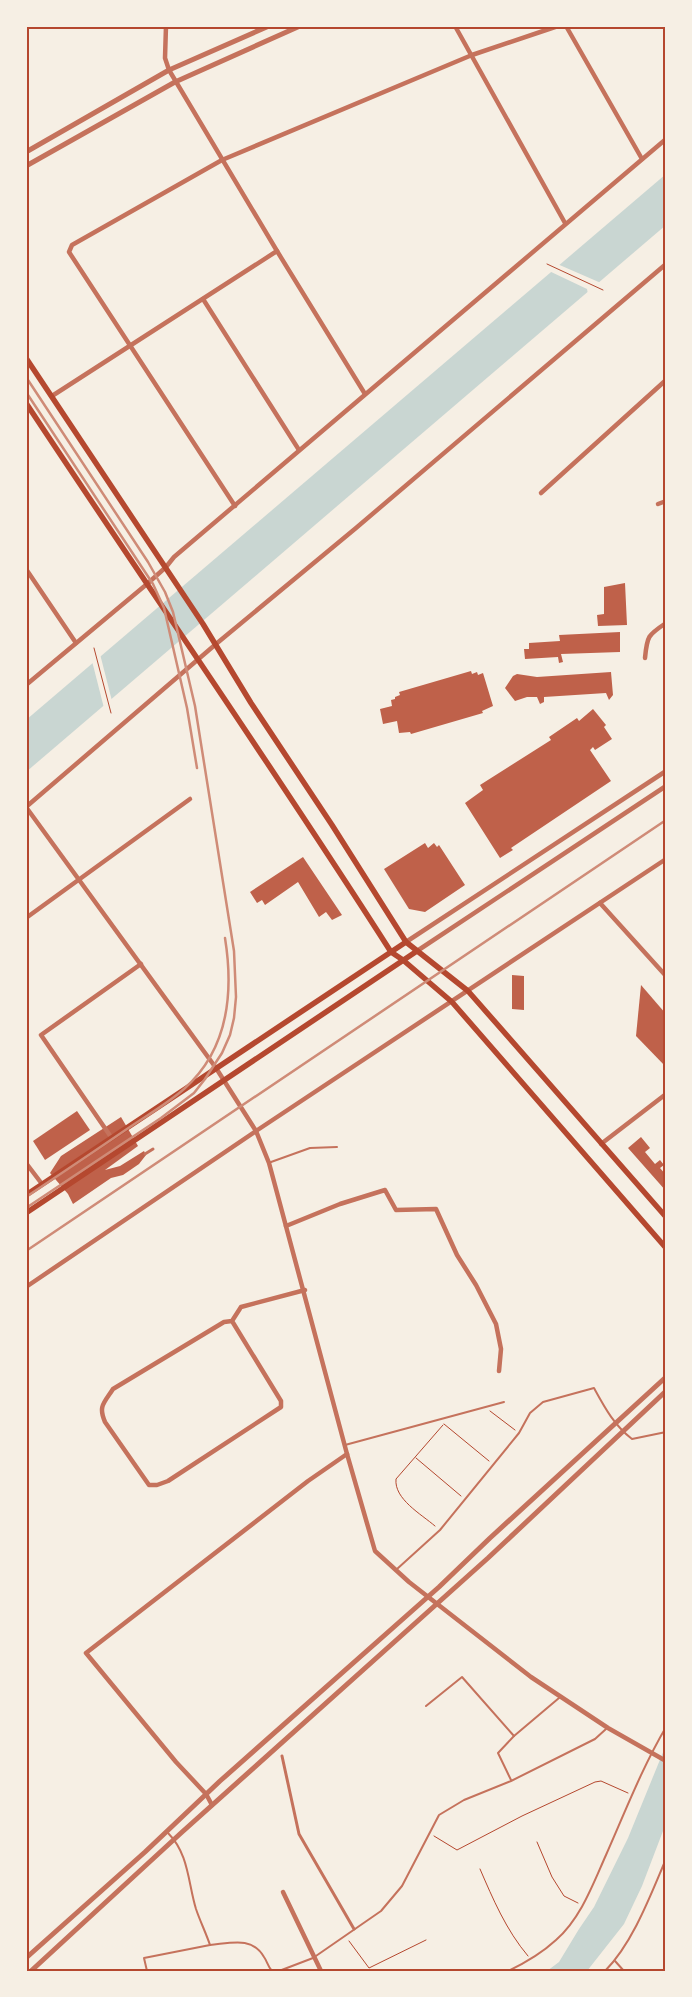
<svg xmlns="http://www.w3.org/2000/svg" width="692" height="1997" viewBox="0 0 692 1997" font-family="'Work Sans',sans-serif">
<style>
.water{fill:#c9d6d2}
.pier{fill:#f6efe4}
.building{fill:#bf614a}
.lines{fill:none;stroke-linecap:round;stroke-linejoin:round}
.path{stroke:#b5482f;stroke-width:1}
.service{stroke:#c5725c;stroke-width:2}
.pedestrian{stroke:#c5725c;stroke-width:3}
.minor{stroke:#c5725c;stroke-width:4.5}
.tertiary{stroke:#c5725c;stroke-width:5}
.secondary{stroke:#b5482f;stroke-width:5.5}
.rail{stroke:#cf8b77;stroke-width:2.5}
.neatline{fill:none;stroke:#b5482f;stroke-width:2}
</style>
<rect width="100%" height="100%" fill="#f6efe4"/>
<g class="water">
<polygon points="666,174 666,225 26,772 26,720"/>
<polygon points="666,1745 666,1823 663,1831 642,1886 624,1924 587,1971 547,1971 559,1962 579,1929 594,1907 628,1838"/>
</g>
<g class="pier">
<polygon points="555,263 601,283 588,294 587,289 547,270"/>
<polygon points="100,654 112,701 104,708 92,661"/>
</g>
<g class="building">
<polygon points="625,583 627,625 598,626 597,615 604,614 604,587"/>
<polygon points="620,632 620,652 561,654 563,662 559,663 558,657 525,659 524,649 529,649 529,643 560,641 559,635"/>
<polygon points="471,671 472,674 477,672 478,675 483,673 493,706 482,711 483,713 411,734 410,732 399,733 397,721 383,724 380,709 392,706 391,700 395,699 395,697 400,695 399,692"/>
<polygon points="611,672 613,695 609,700 606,693 544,697 544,702 540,704 537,697 527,697 515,701 505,688 513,676 517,674 537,677"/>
<polygon points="593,709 606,725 604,727 612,739 595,750 593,747 590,750 611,781 511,848 513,850 500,858 465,803 483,790 480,785 551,740 549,737 577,718 579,721"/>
<polygon points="425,843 428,848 434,843 437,847 439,845 465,885 425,912 409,909 384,869"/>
<polygon points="303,857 342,915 332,920 326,912 319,917 298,882 265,905 262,900 257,903 250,892"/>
<polygon points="512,975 524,976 524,1010 512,1009"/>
<polygon points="641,985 666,1014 666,1067 636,1036"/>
<polygon points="77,1111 90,1130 45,1160 33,1141"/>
<polygon points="121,1117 138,1146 105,1170 120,1166 144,1151 146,1155 139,1164 123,1175 111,1178 73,1204 68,1194 50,1173 61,1156"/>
<polygon points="641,1137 650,1148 645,1152 655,1164 660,1160 664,1165 660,1168 666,1175 666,1191 628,1148"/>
</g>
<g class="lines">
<g class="path">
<polyline points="547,264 603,290"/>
<polyline points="94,648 111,713"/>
<polyline points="490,1411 515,1430"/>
<polyline points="444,1424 489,1461"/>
<polyline points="416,1458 461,1496"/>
<path d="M435 1526C421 1514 394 1499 396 1479L443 1425"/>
<polyline points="434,1836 457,1850 522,1816 595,1782 601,1781 628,1793"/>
<polyline points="537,1842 552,1877 564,1896 578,1903"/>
<path d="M480 1869C493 1899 506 1930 528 1956"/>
<polyline points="349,1941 369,1968 426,1940"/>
</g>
<g class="service">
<polyline points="271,1162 310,1148 337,1147"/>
<polyline points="345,1445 504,1402"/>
<path d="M397 1569 440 1530 519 1433 530 1413 543 1402 594 1388C605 1408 614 1425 632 1439L666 1432"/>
<polyline points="426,1706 462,1677 514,1736"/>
<polyline points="511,1780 498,1753 514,1736 559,1698"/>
<path d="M168 1833C189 1854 188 1883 196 1909 200 1921 206 1933 210 1945 231 1943 252 1936 264 1957 267 1961 268 1967 272 1971"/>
<polyline points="615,1961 624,1971"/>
<polyline points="147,1971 144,1958 210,1945"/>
<polyline points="279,1971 313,1958 381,1911 402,1886 439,1815 464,1800 511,1781 595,1739 606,1729"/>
<path d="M508 1971C525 1963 543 1952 556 1940 581 1918 593 1884 606 1855 625 1812 642 1768 666 1727"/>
<path d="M605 1971C633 1943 651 1894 666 1859"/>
</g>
<g class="pedestrian">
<polyline points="145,1154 153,1149"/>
<polyline points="282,1756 299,1834 354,1929"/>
</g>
<g class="minor">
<polyline points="166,26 165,58 169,70 277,251 365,394"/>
<polyline points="455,26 565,223"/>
<polyline points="566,26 642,159"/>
<polyline points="203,299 299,450"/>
<polyline points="52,396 277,251"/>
<polyline points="541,493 666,380"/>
<polyline points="658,504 666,501"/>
<polyline points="235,506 69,252 72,245 222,160 472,55 558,26"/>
<polyline points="26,569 76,643"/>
<path d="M645 658C647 636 648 635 666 623"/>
<polyline points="26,685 147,584 166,567 174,557 666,139"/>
<polyline points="26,807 216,1068 256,1131 269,1163 276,1189 347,1454 375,1551 409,1582 531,1677 608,1728 666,1761"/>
<polyline points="26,807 216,644 356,528 666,264"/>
<polyline points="600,903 666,976"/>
<polyline points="26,918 190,799"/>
<polyline points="406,942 666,771"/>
<polyline points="417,951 666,786"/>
<polyline points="111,1137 41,1035 141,964"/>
<polyline points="601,1144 666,1094"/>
<polyline points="26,1163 42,1184"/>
<polyline points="286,1226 340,1204 385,1190 396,1210 436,1209 457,1255 476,1285 496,1324 501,1349 499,1371"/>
<polyline points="26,1287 256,1131 666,859"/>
<path d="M232 1321 224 1322 113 1389C104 1403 98 1406 105 1422L149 1485H157L168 1481 281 1407V1401L232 1321 241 1307 305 1290"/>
<polyline points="212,1805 206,1794 176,1762 86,1653 308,1481 347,1454"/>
<polyline points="283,1892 321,1971"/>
</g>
<g class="tertiary">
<polyline points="26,152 169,70 269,26"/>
<polyline points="26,166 175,82 300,26"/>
<polyline points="26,1958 145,1852 220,1781 439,1587 490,1538 666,1377"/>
<polyline points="31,1971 181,1833 488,1558 666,1391"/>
</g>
<g class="secondary">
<polyline points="26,358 203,624 251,703 332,825 406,942 468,991 666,1217"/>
<path d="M26 403C147 586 273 767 391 952L403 960 452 1002 666 1248"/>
<polyline points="26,1195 406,942"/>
<polyline points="26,1213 417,951"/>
</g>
<g class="rail">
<polyline points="26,377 148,562 165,592 173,612 195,706 234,951 236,997 234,1018 230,1035 222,1053 205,1079 194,1093 161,1118 26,1208"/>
<polyline points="26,392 153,584 164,608 187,708 197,768"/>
<path d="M26 1197C59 1175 92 1153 124 1131 144 1117 166 1105 184 1089 228 1050 234 994 225 938"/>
<polyline points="26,1251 666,820"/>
</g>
</g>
<rect width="692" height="1997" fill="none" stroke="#f6efe4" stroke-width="55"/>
<rect x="28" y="28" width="636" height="1942" class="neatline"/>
</svg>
